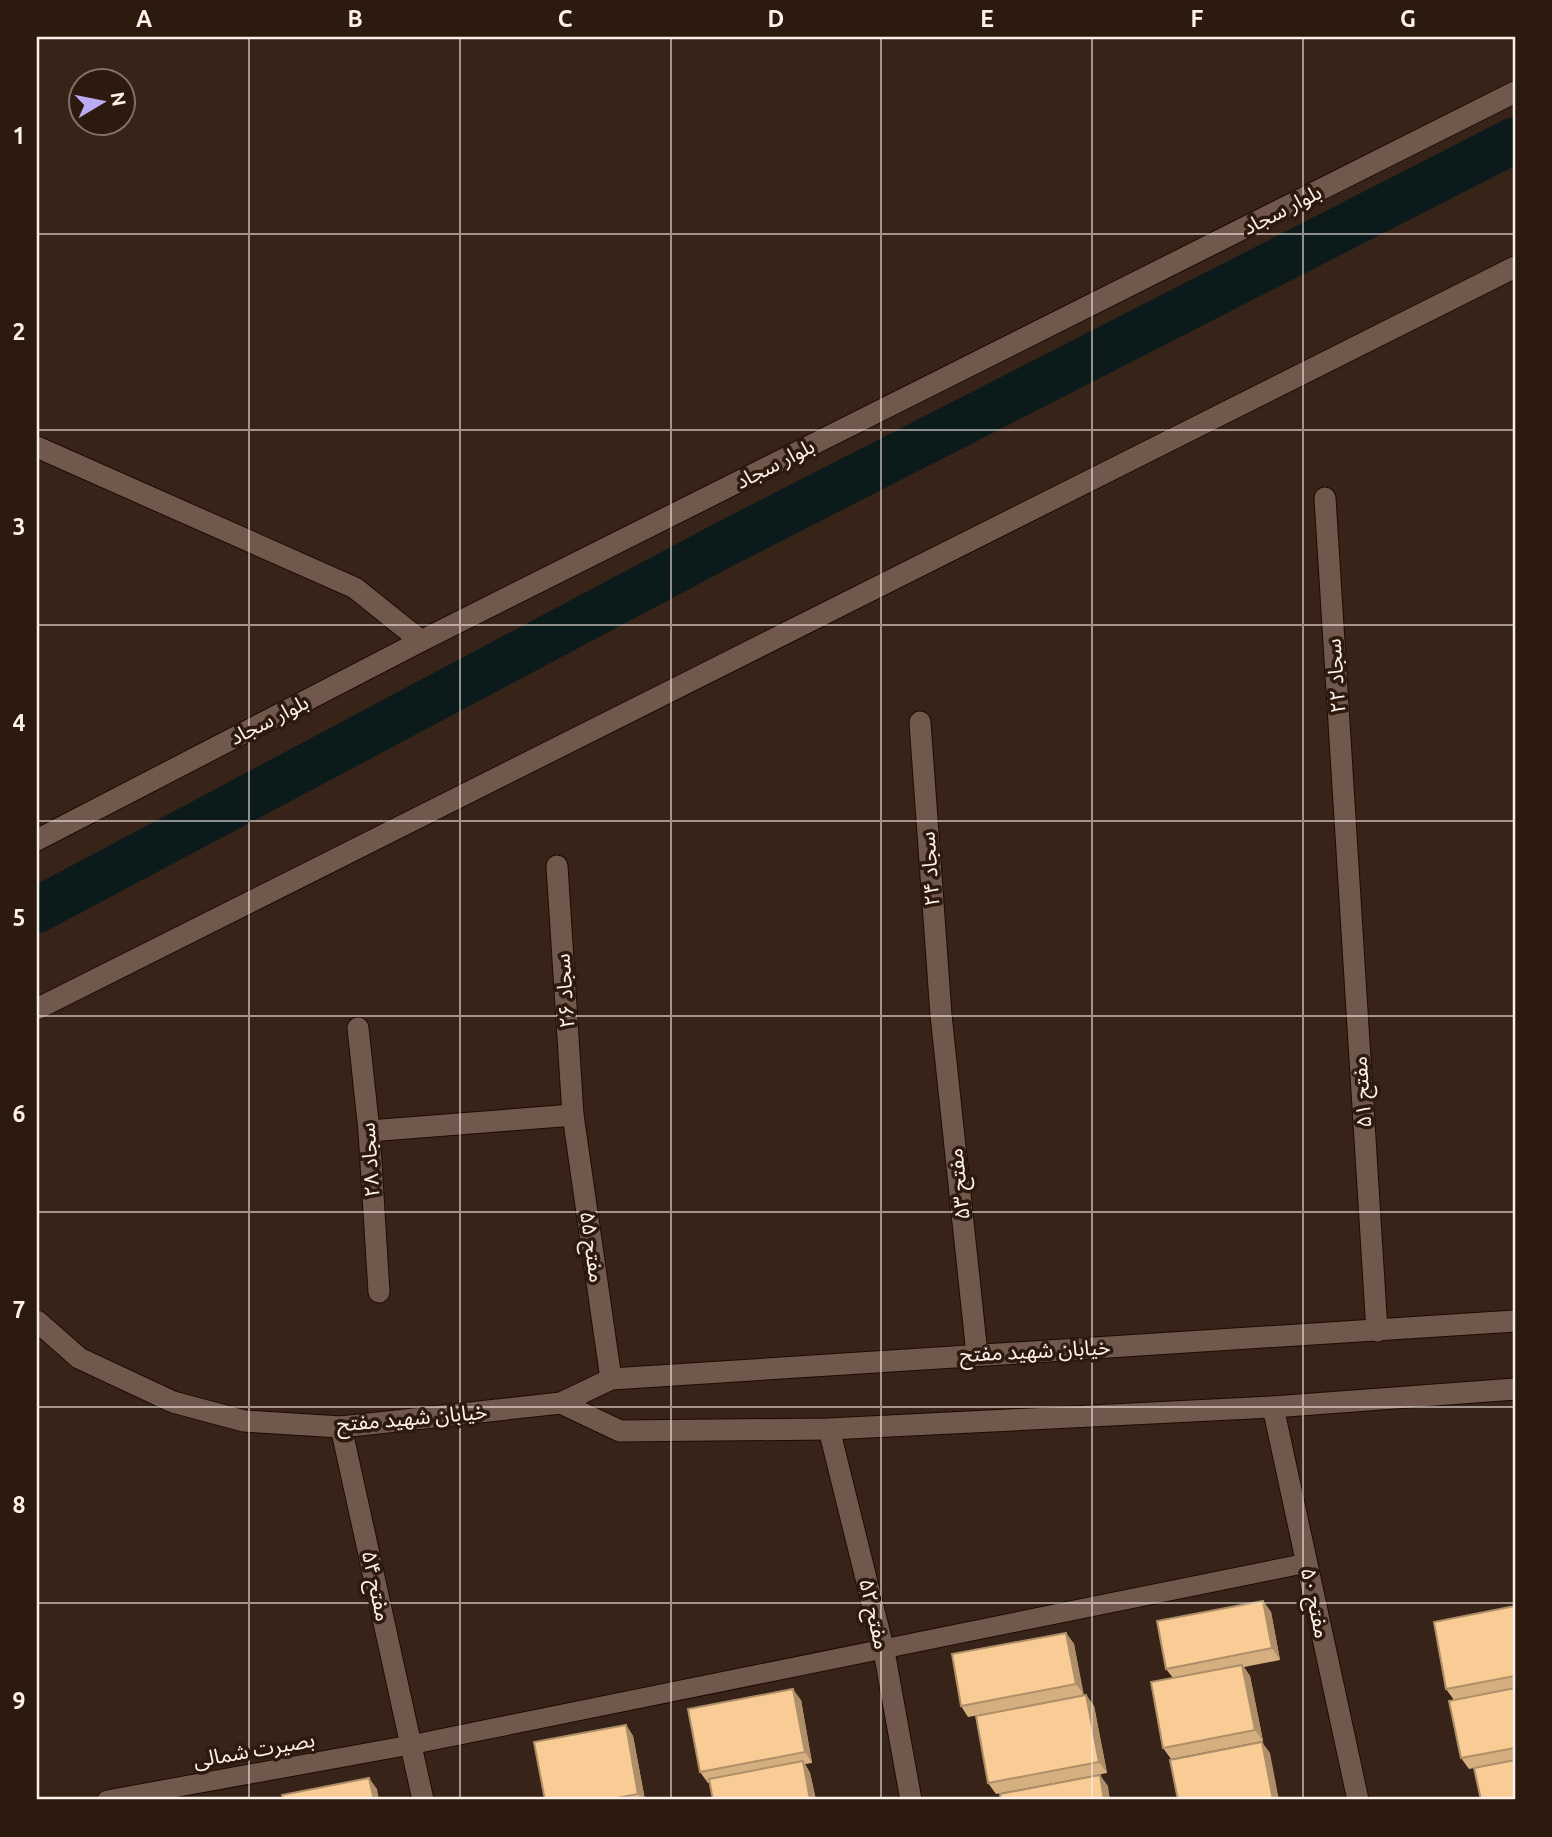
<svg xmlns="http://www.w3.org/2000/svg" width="1552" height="1837" viewBox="0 0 1552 1837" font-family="Ubuntu,'Noto Sans Arabic',sans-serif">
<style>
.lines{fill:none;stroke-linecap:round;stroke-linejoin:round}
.canal{stroke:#0b1b1c;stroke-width:46}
.lane-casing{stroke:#1e0c03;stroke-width:21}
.street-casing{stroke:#1e0c03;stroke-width:23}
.secondary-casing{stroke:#1e0c03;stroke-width:23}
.lane{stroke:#70584c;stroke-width:19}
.street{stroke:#70584c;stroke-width:21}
.secondary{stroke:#70584c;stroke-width:21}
.wall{fill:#d6af81}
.shaded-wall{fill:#ae8f69}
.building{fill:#f9cc96;stroke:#ae8f69;stroke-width:2}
.grid{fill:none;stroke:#fdf1eb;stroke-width:2;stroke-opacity:0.55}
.labels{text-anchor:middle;stroke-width:7;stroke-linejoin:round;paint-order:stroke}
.street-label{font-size:21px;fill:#fdf1eb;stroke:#2d1a0e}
.neatline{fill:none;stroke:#fdf1eb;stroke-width:2.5}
.grid-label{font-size:23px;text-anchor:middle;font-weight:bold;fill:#fdf1eb}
</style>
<rect width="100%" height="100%" fill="#382318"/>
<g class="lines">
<polyline class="canal" points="37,910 727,543 1515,140"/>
<g class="lane-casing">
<polyline id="lane" points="107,1800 410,1745 1307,1563"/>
</g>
<g class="street-casing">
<g id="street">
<polyline points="37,447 355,588 421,641"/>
<polyline points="1325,498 1377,1331"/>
<polyline points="920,722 941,1015 977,1354"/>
<polyline points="557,866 573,1115 611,1379"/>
<polyline points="358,1028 369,1131 379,1292"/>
<polyline points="369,1131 573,1115"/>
<polyline points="1273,1407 1358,1800"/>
<polyline points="341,1427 423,1800"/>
<polyline points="829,1429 884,1651 911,1800"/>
</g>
</g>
<g class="secondary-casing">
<g id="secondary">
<polyline points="37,840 421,641 1515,92"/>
<polyline points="37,1009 1515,267"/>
<polyline points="37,1321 79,1358 173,1402 244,1421 341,1427 561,1403 611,1379 1515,1321"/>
<polyline points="561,1403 620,1431 829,1429 1273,1407 1515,1389"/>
</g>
</g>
<use href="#lane" class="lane"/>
<use href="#street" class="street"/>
<use href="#secondary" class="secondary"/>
</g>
<g class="wall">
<polygon points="1263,1601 1271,1612 1280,1660 1244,1667 1250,1676 1263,1741 1171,1759 1163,1748 1173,1678 1166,1669"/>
<polygon points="1515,1606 1515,1800 1474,1768 1469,1769 1461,1758 1454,1700 1446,1689"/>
<polygon points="1066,1633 1074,1644 1083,1695 1086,1695 1094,1706 1107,1773 996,1794 988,1783 1067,1699 968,1717 961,1706"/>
<polygon points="801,1700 812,1763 805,1764 810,1773 816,1800 713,1800 709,1783 708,1783 700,1772"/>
<polygon points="626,1725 633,1736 645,1800 545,1800"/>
</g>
<g class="shaded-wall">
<polygon points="1263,1601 1271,1612 1280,1660 1272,1648"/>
<polygon points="1066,1633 1074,1644 1084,1695 1076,1684"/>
<polygon points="1242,1665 1250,1676 1263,1741 1255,1730"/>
<polygon points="793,1689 801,1700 812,1763 805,1752"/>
<polygon points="1086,1695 1094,1706 1107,1773 1099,1762"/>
<polygon points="626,1725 633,1736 645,1800 643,1800 638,1794"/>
<polygon points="1262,1742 1270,1753 1279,1800 1273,1800"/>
<polygon points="803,1761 810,1773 816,1800 810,1800"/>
<polygon points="1100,1775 1108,1786 1110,1800 1104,1800"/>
<polygon points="369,1778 377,1789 379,1800 374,1800"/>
</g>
<g class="building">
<polygon points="1263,1601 1272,1648 1166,1669 1157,1621"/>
<polygon points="1515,1606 1515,1676 1446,1689 1434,1622"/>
<polygon points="1066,1633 1076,1684 961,1706 952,1654"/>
<polygon points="1242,1665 1255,1730 1163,1748 1151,1682"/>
<polygon points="1515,1688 1515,1748 1461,1758 1449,1701"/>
<polygon points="793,1689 805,1752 700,1772 688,1709"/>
<polygon points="1086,1695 1099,1762 988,1783 976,1716"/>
<polygon points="626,1725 638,1794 606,1800 545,1800 534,1742"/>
<polygon points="1262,1742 1273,1800 1178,1800 1170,1760"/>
<polygon points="1515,1760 1515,1800 1481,1800 1474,1768"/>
<polygon points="803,1761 810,1800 713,1800 709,1779"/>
<polygon points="1100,1775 1104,1800 1001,1800 1000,1794"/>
<polygon points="369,1778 374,1800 283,1800 282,1795"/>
</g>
<path class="grid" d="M249 37V1800M460 37V1800M671 37V1800M881 37V1800M1092 37V1800M1303 37V1800M37 234H1515M37 430H1515M37 625H1515M37 821H1515M37 1016H1515M37 1212H1515M37 1407H1515M37 1603H1515"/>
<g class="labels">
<g class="street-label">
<text transform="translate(1282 210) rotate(-27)" y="7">بلوار سجاد</text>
<text transform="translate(775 464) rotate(-27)" y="7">بلوار سجاد</text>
<text transform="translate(1336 676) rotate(-94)" y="7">سجاد ۲۲</text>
<text transform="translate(269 720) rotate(-27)" y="7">بلوار سجاد</text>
<text transform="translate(930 869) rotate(-94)" y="7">سجاد ۲۴</text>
<text transform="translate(565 991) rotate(-94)" y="7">سجاد ۲۶</text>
<text transform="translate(1362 1092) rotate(-94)" y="7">مفتح ۵۱</text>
<text transform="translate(370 1160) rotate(-94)" y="7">سجاد ۲۸</text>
<text transform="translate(959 1184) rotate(-96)" y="7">مفتح ۵۳</text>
<text transform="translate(592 1247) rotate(82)" y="7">مفتح ۵۵</text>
<text transform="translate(1035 1351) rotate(-3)" y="7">خیابان شهید مفتح</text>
<text transform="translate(412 1418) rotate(-5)" y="7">خیابان شهید مفتح</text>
<text transform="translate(376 1586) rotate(78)" y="7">مفتح ۵۴</text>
<text transform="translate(1315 1603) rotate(78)" y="7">مفتح ۵۰</text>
<text transform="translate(874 1614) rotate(77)" y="7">مفتح ۵۲</text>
<text transform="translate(254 1750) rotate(-10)" y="7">بصیرت شمالی</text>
</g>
</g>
<rect width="1552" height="1837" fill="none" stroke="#2d1a0e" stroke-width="77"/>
<g transform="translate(102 102) rotate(80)"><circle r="33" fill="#2d1a0e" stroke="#807066" stroke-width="2"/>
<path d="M0-5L12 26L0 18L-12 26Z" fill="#bcaaf5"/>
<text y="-10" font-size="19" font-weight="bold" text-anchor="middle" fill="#fdf1eb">N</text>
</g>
<rect x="38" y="38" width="1476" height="1760" class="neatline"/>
<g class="grid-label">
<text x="144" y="27">A</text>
<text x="355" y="27">B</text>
<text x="565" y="27">C</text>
<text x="776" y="27">D</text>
<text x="987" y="27">E</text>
<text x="1197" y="27">F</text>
<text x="1408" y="27">G</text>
<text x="19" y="144">1</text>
<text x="19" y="340">2</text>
<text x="19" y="535">3</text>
<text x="19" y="731">4</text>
<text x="19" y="926">5</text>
<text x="19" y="1122">6</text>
<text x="19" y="1318">7</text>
<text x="19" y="1513">8</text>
<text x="19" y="1709">9</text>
</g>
</svg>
